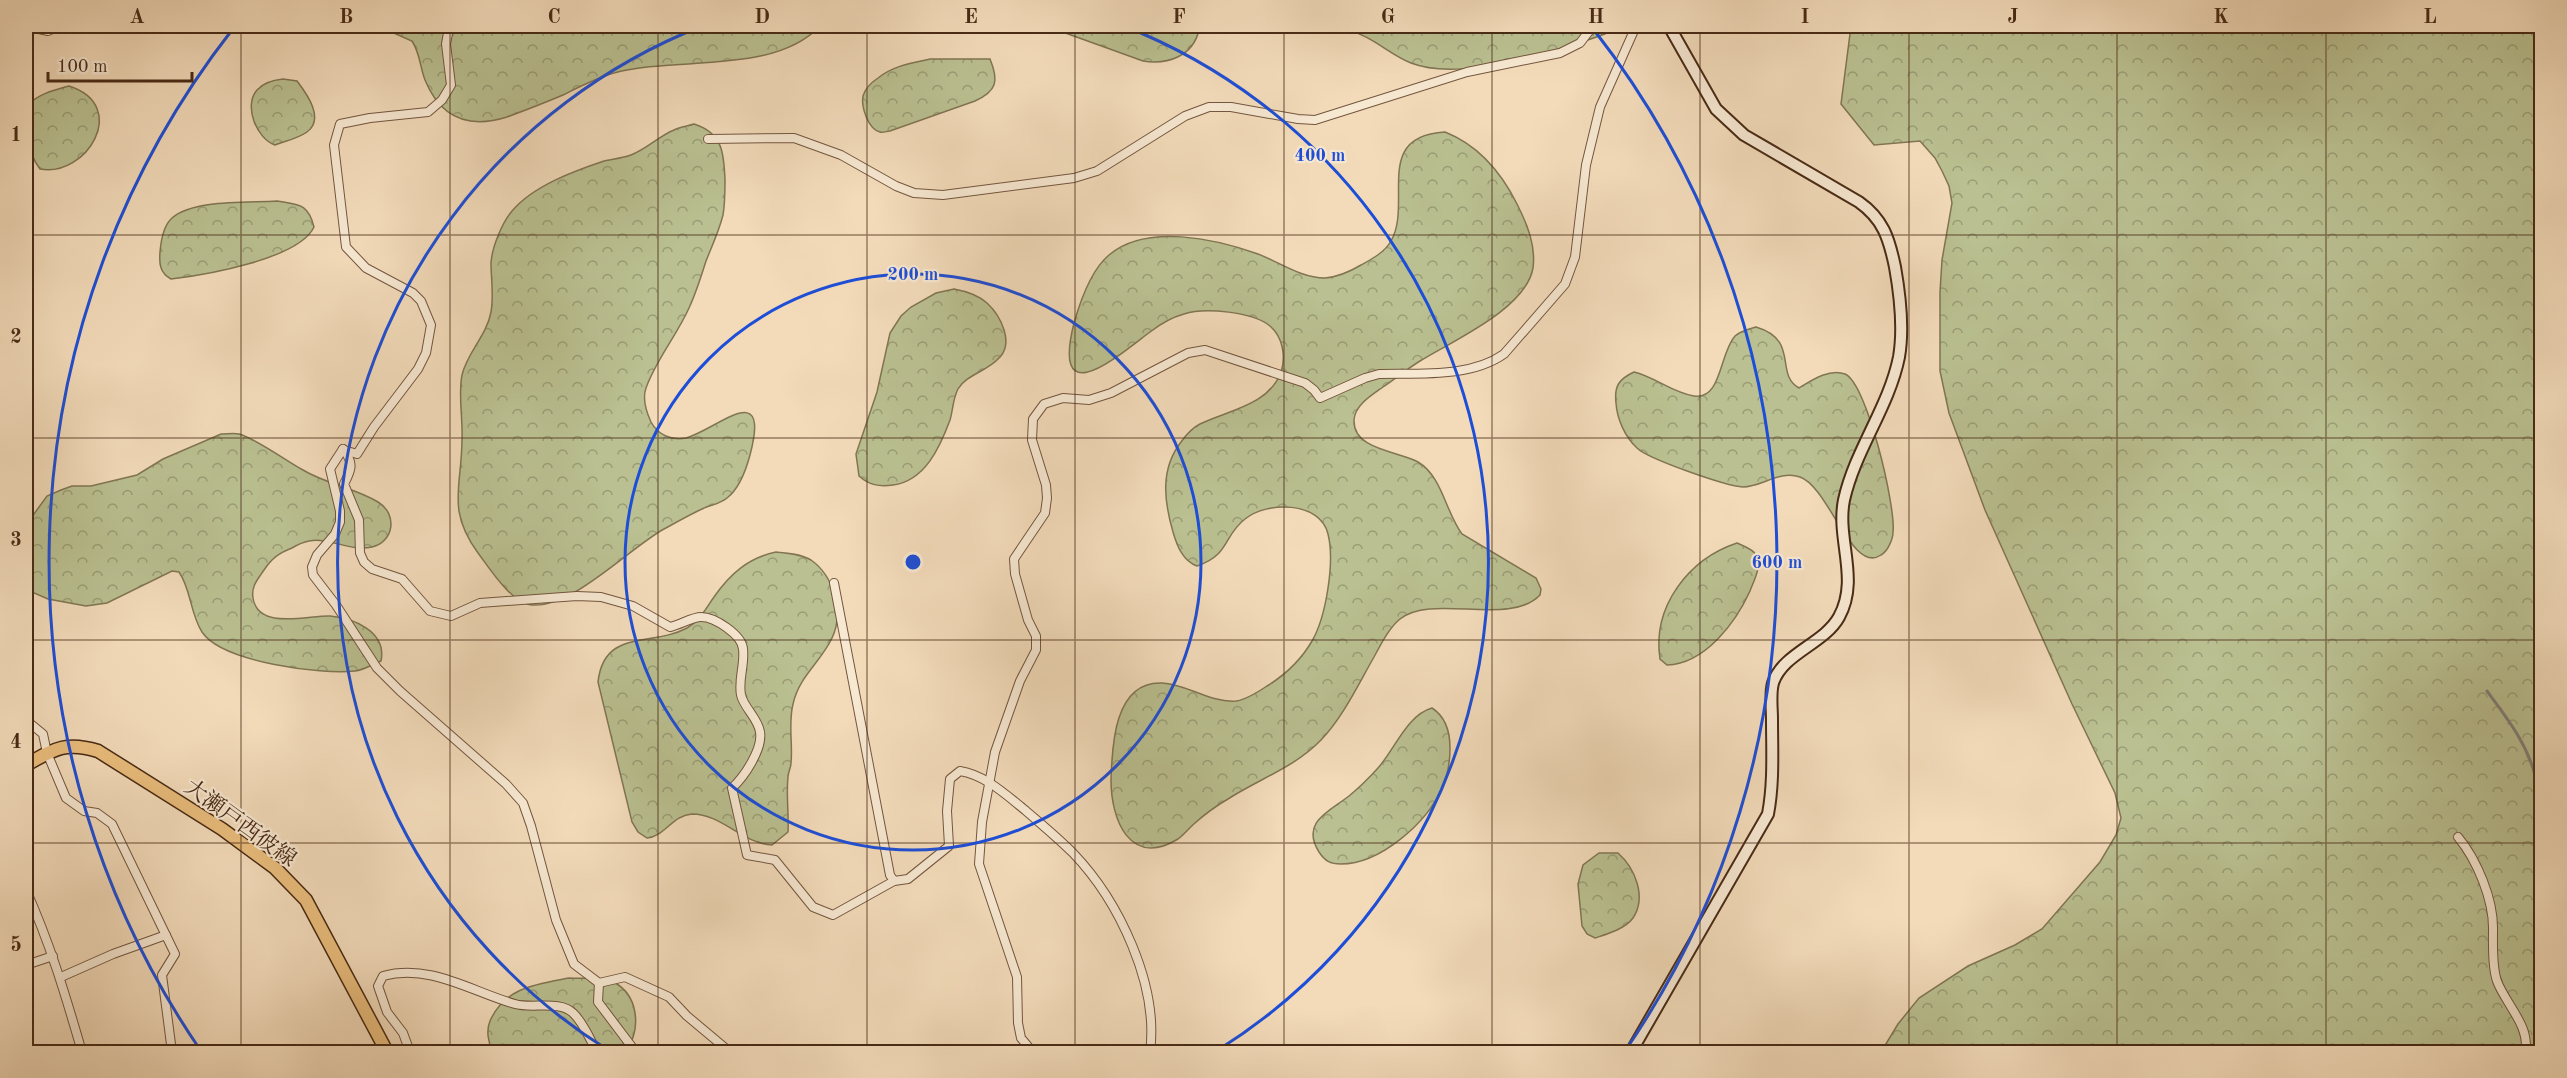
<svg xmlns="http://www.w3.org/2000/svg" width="2567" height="1078" viewBox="0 0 2567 1078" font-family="'Old Standard TT','Noto Serif JP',serif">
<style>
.forest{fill:url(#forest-crowns);stroke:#817553;stroke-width:1.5}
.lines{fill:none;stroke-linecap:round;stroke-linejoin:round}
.stream{stroke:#7d7f79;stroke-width:3}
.street-casing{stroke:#73563e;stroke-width:10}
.secondary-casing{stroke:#482a15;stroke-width:14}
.primary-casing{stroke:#482a15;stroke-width:15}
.street{stroke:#f7e8d2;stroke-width:8}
.secondary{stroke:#f7e8d2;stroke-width:10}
.primary{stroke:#eabe7d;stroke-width:12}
.grid{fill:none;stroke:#482a15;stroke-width:1.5;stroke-opacity:0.55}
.ring{fill:none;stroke:#1d4ed8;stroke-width:3}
.labels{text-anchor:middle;stroke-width:4.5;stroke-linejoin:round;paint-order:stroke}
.street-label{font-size:22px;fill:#482a15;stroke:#f7e8d2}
.centre{fill:#1d4ed8;stroke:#f7e8d2;stroke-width:3}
.ring-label{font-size:18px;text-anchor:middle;font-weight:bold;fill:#1d4ed8;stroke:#f7e8d2;stroke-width:4.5;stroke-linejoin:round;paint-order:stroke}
.neatline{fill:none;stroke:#482a15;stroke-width:2}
.grid-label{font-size:20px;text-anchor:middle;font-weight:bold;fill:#482a15}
</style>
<defs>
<pattern id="forest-crowns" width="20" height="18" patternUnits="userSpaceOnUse" patternTransform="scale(1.5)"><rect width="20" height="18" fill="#bac091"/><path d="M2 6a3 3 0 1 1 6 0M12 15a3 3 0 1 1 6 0" fill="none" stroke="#999c75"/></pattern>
</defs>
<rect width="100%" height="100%" fill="#f3dbba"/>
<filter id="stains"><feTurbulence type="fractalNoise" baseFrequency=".00333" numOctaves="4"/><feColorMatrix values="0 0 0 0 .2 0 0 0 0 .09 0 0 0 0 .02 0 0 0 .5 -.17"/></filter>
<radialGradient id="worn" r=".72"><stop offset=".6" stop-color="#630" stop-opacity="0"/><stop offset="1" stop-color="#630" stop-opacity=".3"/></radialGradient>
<g class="forest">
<path d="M378 26H820C774 75 676 56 614 73 596 78 579 87 563 95 544 103 526 110 507 117 469 129 441 119 425 80 420 67 420 53 412 41Z"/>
<path d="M1046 26H1198L1199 30C1193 56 1168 65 1143 61Z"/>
<path d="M1275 26H1626C1575 46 1464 84 1411 63 1388 54 1372 35 1346 30 1324 26 1292 42 1275 26Z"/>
<polygon points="1851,26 2541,26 2541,1052 1881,1052 1898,1024 1919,998 1968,966 2015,945 2042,929 2100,862 2116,835 2121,818 2115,793 2072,704 1985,510 1949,413 1940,371 1940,292 1942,260 1952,203 1949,186 1942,171 1935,158 1920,141 1874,145 1841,104"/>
<path d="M930 59H990C999 81 997 91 975 101L890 131C887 131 883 133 880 132 868 129 861 107 863 96 865 89 872 82 878 78 893 66 911 63 930 59Z"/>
<path d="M283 79 297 81C307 94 325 119 307 132 297 139 285 141 275 145 257 139 243 106 257 90 264 82 273 80 283 79Z"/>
<path d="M69 86C131 106 86 178 40 169 30 156 16 116 30 103 41 93 55 90 69 86Z"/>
<path d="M694 124C723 133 724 154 725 180 725 191 725 204 723 215 719 231 712 246 706 261 701 277 696 293 689 308 677 335 656 360 646 388 642 399 646 411 651 422 658 435 672 441 686 438 716 430 771 376 750 455 746 470 740 488 727 498 720 504 710 505 702 509 689 515 677 522 664 529 628 549 573 608 532 605 512 604 490 569 478 553 446 509 462 487 462 439 463 418 458 396 462 375 467 353 487 335 491 312 494 295 491 279 491 263 492 247 502 223 512 211 533 186 574 171 604 161 613 159 623 158 631 155 647 149 659 136 674 130 680 127 688 126 694 124Z"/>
<path d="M1445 132C1478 145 1501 172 1517 204 1527 224 1536 245 1533 268 1526 309 1452 341 1420 361 1407 369 1395 379 1383 387 1372 395 1355 405 1354 420 1353 450 1398 451 1418 462 1442 476 1446 513 1462 534L1536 578 1541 589 1540 595C1510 627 1432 593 1400 619 1389 628 1381 644 1374 657 1358 685 1343 717 1321 740 1295 767 1259 779 1228 799 1216 806 1205 814 1195 823 1189 828 1185 834 1178 839 1130 868 1111 820 1111 780 1112 746 1114 681 1162 683 1187 684 1210 703 1236 701 1246 700 1258 692 1267 686 1285 675 1301 660 1312 641 1326 617 1335 562 1328 534 1320 501 1267 501 1245 519 1223 536 1230 555 1197 566 1183 561 1177 546 1173 532 1164 501 1160 469 1181 442 1186 435 1192 428 1200 424 1229 410 1269 405 1281 372 1286 357 1283 337 1270 326 1253 312 1205 307 1184 314 1173 317 1159 325 1150 332 1118 356 1051 415 1074 323 1080 302 1092 269 1109 255 1146 223 1216 239 1258 254 1279 262 1301 278 1325 278 1337 277 1351 271 1361 265 1372 259 1385 252 1391 241 1413 203 1372 136 1445 132Z"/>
<path d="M277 201C299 205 308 203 314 227 299 259 205 275 171 279 160 273 159 264 160 252 161 240 163 226 172 218 194 199 249 203 277 201Z"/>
<path d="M954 289C965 291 978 295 987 303 1001 316 1015 344 998 359 987 371 966 375 958 389 953 398 953 410 950 420 940 447 925 481 893 485 879 487 869 485 859 476L856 454 877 392 890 333 901 316 911 307 936 293Z"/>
<path d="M1756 327C1800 340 1774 374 1799 388 1812 380 1830 368 1845 374 1867 383 1896 507 1893 532 1893 539 1888 551 1881 555 1852 575 1829 487 1800 477 1779 470 1762 487 1743 487 1726 486 1648 459 1637 448 1625 437 1617 419 1616 403 1614 386 1619 379 1634 372 1655 377 1673 393 1694 396 1722 400 1719 354 1735 336 1740 331 1749 329 1756 327Z"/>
<path d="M221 434C227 434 234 433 239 434 257 439 286 461 303 470 326 484 355 488 378 502 398 514 394 542 372 547 350 552 330 537 309 541 303 542 297 545 292 548 279 553 272 558 264 570 258 579 251 586 253 598 258 631 309 615 330 616 354 618 387 632 381 661 373 664 364 670 355 671 321 675 222 662 202 632 190 613 191 589 179 572L172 571 107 603 86 606 48 599 34 593 26 581V525L47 496 61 490 72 486H91L137 475 163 459Z"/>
<path d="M1737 543C1743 546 1753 549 1756 555 1762 567 1754 580 1750 591 1736 622 1705 664 1667 665L1660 659C1652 606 1689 559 1737 543Z"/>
<path d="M776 552C787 553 801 554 811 560 834 576 844 613 832 638 821 662 799 676 793 704 788 724 793 744 791 763 791 768 788 772 788 777 786 795 789 814 788 832L772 845C743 844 722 814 692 814 673 815 664 837 647 838L638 832 632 822 598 682C604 628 652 647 687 628 700 621 706 608 714 597 730 574 748 558 776 552Z"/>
<path d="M1432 708C1446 717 1450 732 1450 748 1450 761 1448 775 1442 788 1427 823 1380 864 1341 864 1330 864 1325 861 1319 852 1300 822 1330 811 1349 796 1360 787 1369 778 1378 768 1395 749 1407 715 1432 708Z"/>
<path d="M1599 853H1618C1635 868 1647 897 1633 918 1625 929 1607 934 1595 938L1587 934 1582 926 1578 884 1583 865Z"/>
<path d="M569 978C584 979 604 976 617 984 640 999 641 1035 624 1052H493C488 1043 486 1030 490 1021 505 987 537 984 569 978Z"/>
</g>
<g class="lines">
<path class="stream" d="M2487 691C2507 718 2526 742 2535 775 2540 795 2537 815 2542 835"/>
<g class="street-casing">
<g id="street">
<polyline points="26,26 48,31 59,26"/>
<polyline points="708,139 794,138 841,155 896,186 914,193 943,195 1074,178 1097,171 1185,116 1209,107 1231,107 1298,119 1315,120 1467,72 1560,53 1580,43 1593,26"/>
<path d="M343 449C354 463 352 469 344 484L359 520 360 553 364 562 372 569 402 579 430 611 451 616 480 603 577 596 601 597 633 606 670 627C680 625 692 617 701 617 715 617 742 635 743 649 745 665 738 679 741 695 744 708 758 718 760 732 763 749 744 777 732 788L747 855 775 860 813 907 833 915 894 881 908 879 949 846 947 811 950 779 960 771C985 775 1005 794 1025 810 1041 824 1058 838 1073 853 1119 901 1159 985 1150 1052"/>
<polyline points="343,449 330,469 340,511 340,522 335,534 317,555 312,567 313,575 336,605 377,668 400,691 506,784 523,803 531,826 556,920 574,964 599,983"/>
<polyline points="344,450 357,454 374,427 418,369 426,353 431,325 421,301 413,293 366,268 346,247 334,145 340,124 370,118 428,112 442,100 451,85 446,44 448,33 452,26"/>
<polyline points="834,583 890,875 894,881"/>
<polyline points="26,720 43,734 47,753 66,798 84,811 97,813 112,824 175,954 162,975 172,1052"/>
<path d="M2458 837C2477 860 2494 900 2493 931 2493 945 2492 967 2497 981 2505 1003 2531 1027 2525 1052"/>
<path d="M26 890C50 943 66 997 82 1052"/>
<polyline points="26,965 53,956"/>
<polyline points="61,977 113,954 166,935"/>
<polyline points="599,983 625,977 669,997 687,1016 730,1052"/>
<polyline points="599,983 598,1002 632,1047 632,1052"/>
<path d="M410 1052 403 1033 387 1012 378 986 383 976C430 963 472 992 515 1004 532 1009 560 1000 573 1013 584 1023 590 1040 597 1052"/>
<path d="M1041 1052 1031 1050 1021 1038 1018 1023 1017 977 979 864 982 822 995 752 1020 681 1036 650V636L1028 620 1015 574 1014 559 1045 513 1047 498 1046 485 1032 440 1033 419 1044 404 1063 398 1089 400 1111 393 1188 353 1205 350 1305 383 1314 390 1320 398 1365 378 1379 374C1419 373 1470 378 1504 354L1565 284 1575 257 1586 165 1600 107 1636 26"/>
</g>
</g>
<g class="secondary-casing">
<path id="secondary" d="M1631 1052 1768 814C1774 782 1772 751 1772 719 1772 708 1770 693 1773 683 1783 653 1824 644 1839 617 1860 579 1836 539 1844 500 1855 450 1889 407 1899 357 1904 328 1900 295 1895 267 1889 238 1883 219 1859 202L1744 135 1716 109 1669 26"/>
</g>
<g class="primary-casing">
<path id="primary" d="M26 765C54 749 66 741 98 751L222 829 275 868 306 900 387 1052"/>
</g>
<use href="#street" class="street"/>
<use href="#secondary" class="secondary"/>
<use href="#primary" class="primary"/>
</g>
<path class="grid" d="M241 26V1052M450 26V1052M658 26V1052M867 26V1052M1075 26V1052M1284 26V1052M1492 26V1052M1700 26V1052M1909 26V1052M2117 26V1052M2326 26V1052M26 235H2542M26 438H2542M26 640H2542M26 843H2542"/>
<g class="ring">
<circle cx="913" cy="562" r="288"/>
<path d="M608 1050A576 576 0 0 1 702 26M1124 26A576 576 0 0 1 1218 1050"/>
<path d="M201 1051A864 864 0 0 1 232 30M1594 30A864 864 0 0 1 1625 1051"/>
</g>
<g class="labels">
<g class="street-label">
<text transform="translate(241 822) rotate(36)" y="8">大瀬戸西彼線</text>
</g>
</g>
<circle cx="913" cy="562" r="9" class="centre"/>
<g class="ring-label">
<text x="1320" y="161">400 m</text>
<text x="913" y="280">200 m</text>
<text x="1777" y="568">600 m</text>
</g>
<rect width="2567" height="1078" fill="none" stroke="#f3dbba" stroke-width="66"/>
<path d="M48 72v9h144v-9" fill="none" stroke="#482a15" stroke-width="3"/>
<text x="57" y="72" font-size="18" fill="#482a15" stroke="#f7e8d2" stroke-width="4.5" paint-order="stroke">100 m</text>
<rect x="33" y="33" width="2501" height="1012" class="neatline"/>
<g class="grid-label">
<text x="137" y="23">A</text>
<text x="346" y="23">B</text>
<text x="554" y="23">C</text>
<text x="762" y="23">D</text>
<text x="971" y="23">E</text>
<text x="1179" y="23">F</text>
<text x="1388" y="23">G</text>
<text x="1596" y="23">H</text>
<text x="1805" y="23">I</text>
<text x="2013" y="23">J</text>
<text x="2221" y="23">K</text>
<text x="2430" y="23">L</text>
<text x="16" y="141">1</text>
<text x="16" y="343">2</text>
<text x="16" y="546">3</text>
<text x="16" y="748">4</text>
<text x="16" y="951">5</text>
</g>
<rect width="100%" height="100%" filter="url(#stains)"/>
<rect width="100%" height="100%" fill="url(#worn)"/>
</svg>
